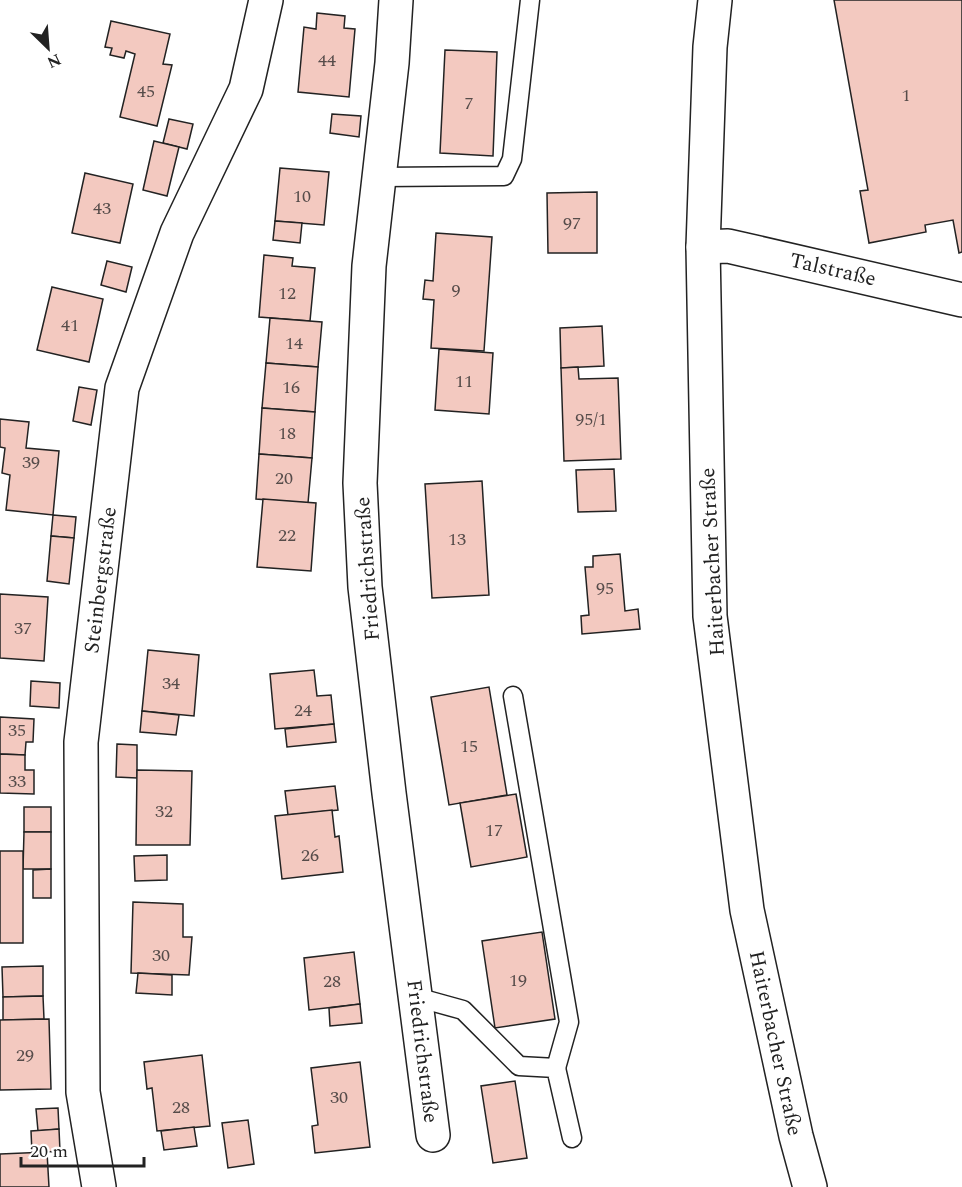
<svg xmlns="http://www.w3.org/2000/svg" width="962" height="1187" viewBox="0 0 962 1187" font-family="Spectral,serif">
<style>
.building{fill:#f3c9c0;stroke:#222;stroke-width:1.5}
.lines{fill:none;stroke-linecap:round;stroke-linejoin:round}
.lane-casing{stroke:#222;stroke-width:21}
.street-casing{stroke:#222;stroke-width:36}
.primary-casing{stroke:#222;stroke-width:36}
.lane{stroke:#fff;stroke-width:18}
.street{stroke:#fff;stroke-width:33}
.primary{stroke:#fff;stroke-width:33}
.labels{text-anchor:middle;stroke-width:4.5;stroke-linejoin:round;paint-order:stroke}
.number-label{font-size:18px;fill:#564c4a}
.street-label{font-size:21px;fill:#222;stroke:#fff}
</style>
<rect width="100%" height="100%" fill="#fff"/>
<g class="building">
<polygon points="834,0 962,0 962,252 959,253 953,220 925,225 926,232 869,243 860,191 868,190"/>
<polygon points="317,13 345,16 344,28 355,29 349,97 298,92 304,27 316,29"/>
<polygon points="111,21 170,34 163,64 172,65 157,126 120,117 135,54 126,51 124,58 110,55 112,48 105,47"/>
<polygon points="445,50 497,52 493,156 440,153"/>
<polygon points="332,114 361,116 359,137 330,133"/>
<polygon points="169,119 193,124 187,149 163,143"/>
<polygon points="154,141 179,147 167,196 143,190"/>
<polygon points="280,168 329,172 324,225 275,221"/>
<polygon points="85,173 133,184 120,243 72,233"/>
<polygon points="597,192 597,253 548,253 547,193"/>
<polygon points="275,221 302,223 300,243 273,240"/>
<polygon points="436,233 492,237 484,351 431,348 434,300 423,299 425,280 433,281"/>
<polygon points="264,255 293,258 292,266 315,268 310,321 259,317"/>
<polygon points="107,261 132,267 126,292 101,285"/>
<polygon points="52,287 103,299 89,362 37,350"/>
<polygon points="270,318 322,322 318,367 266,363"/>
<polygon points="602,326 604,366 561,368 560,328"/>
<polygon points="439,349 493,353 489,414 435,410"/>
<polygon points="266,363 318,367 315,412 262,408"/>
<polygon points="578,367 579,379 618,378 621,459 564,461 561,368"/>
<polygon points="79,387 97,390 91,425 73,421"/>
<polygon points="262,408 315,412 312,458 259,454"/>
<polygon points="0,419 29,422 26,448 59,451 53,515 6,510 10,475 2,473 5,448 0,447"/>
<polygon points="259,454 312,458 308,503 256,499"/>
<polygon points="614,469 616,511 578,512 576,470"/>
<polygon points="482,481 489,595 432,598 425,484"/>
<polygon points="263,499 316,503 311,571 257,567"/>
<polygon points="53,515 76,517 74,538 51,536"/>
<polygon points="51,536 74,538 69,584 47,581"/>
<polygon points="620,554 625,611 638,609 640,629 582,634 581,616 589,615 585,567 593,567 593,556"/>
<polygon points="0,594 48,597 44,661 0,658"/>
<polygon points="148,650 199,655 194,716 142,711"/>
<polygon points="314,670 317,696 331,695 334,724 275,729 270,674"/>
<polygon points="31,681 60,683 59,708 30,706"/>
<polygon points="489,687 507,795 449,805 431,697"/>
<polygon points="142,711 179,715 176,735 140,732"/>
<polygon points="0,717 34,719 33,742 26,742 25,755 0,754"/>
<polygon points="334,724 336,742 287,747 285,729"/>
<polygon points="117,744 137,745 137,778 116,777"/>
<polygon points="0,754 25,755 25,770 34,770 34,794 0,793"/>
<polygon points="137,770 192,771 190,845 136,845"/>
<polygon points="335,786 338,810 288,815 285,791"/>
<polygon points="516,794 527,857 471,867 460,803"/>
<rect x="24" y="807" width="27" height="25"/>
<polygon points="332,810 335,837 339,836 343,872 282,879 275,816"/>
<polygon points="24,832 51,832 51,869 23,869"/>
<rect x="0" y="851" width="23" height="92"/>
<polygon points="167,855 167,880 135,881 134,856"/>
<polygon points="51,869 51,898 33,898 33,870"/>
<polygon points="133,902 183,904 183,937 192,937 189,975 131,973"/>
<polygon points="542,932 555,1019 495,1028 482,941"/>
<polygon points="354,952 360,1004 309,1010 304,958"/>
<polygon points="43,966 43,996 3,997 2,967"/>
<polygon points="138,973 172,975 172,995 136,993"/>
<polygon points="43,996 44,1019 3,1020 3,997"/>
<polygon points="360,1004 362,1023 330,1026 329,1008"/>
<polygon points="49,1019 51,1089 0,1090 0,1020"/>
<polygon points="202,1055 210,1126 157,1131 152,1088 147,1089 144,1062"/>
<polygon points="360,1062 370,1147 315,1153 312,1126 318,1125 311,1068"/>
<polygon points="515,1081 527,1158 493,1163 481,1086"/>
<polygon points="58,1108 59,1129 38,1131 36,1109"/>
<polygon points="248,1120 254,1164 228,1168 222,1123"/>
<polygon points="194,1127 197,1146 164,1150 161,1131"/>
<polygon points="59,1129 60,1151 32,1153 31,1131"/>
<polygon points="47,1152 49,1187 0,1187 0,1154"/>
</g>
<g class="lines">
<g class="lane-casing">
<g id="lane">
<polyline points="379,177 504,176 512,159 530,0"/>
<polyline points="513,696 569,1022 556,1068"/>
<polyline points="416,997 463,1010 519,1066 556,1068 572,1138"/>
</g>
</g>
<g class="street-casing">
<g id="street">
<polyline points="396,0 392,63 369,266 360,483 365,587 389,793 433,1135"/>
<polyline points="703,247 728,246 962,300"/>
<polyline points="99,1187 83,1092 81,742 122,388 177,233 246,89 266,0"/>
</g>
</g>
<g class="primary-casing">
<polyline id="primary" points="715,0 710,47 703,247 710,616 747,910 796,1136 810,1187"/>
</g>
<use href="#lane" class="lane"/>
<use href="#street" class="street"/>
<use href="#primary" class="primary"/>
</g>
<g class="labels">
<g class="number-label">
<text x="327" y="66">44</text>
<text x="146" y="97">45</text>
<text x="906" y="101">1</text>
<text x="469" y="109">7</text>
<text x="302" y="202">10</text>
<text x="102" y="214">43</text>
<text x="572" y="229">97</text>
<text x="456" y="296">9</text>
<text x="287" y="299">12</text>
<text x="70" y="331">41</text>
<text x="294" y="349">14</text>
<text x="464" y="387">11</text>
<text x="291" y="393">16</text>
<text x="591" y="425">95/1</text>
<text x="287" y="439">18</text>
<text x="31" y="468">39</text>
<text x="284" y="484">20</text>
<text x="287" y="541">22</text>
<text x="457" y="545">13</text>
<text x="605" y="594">95</text>
<text x="23" y="634">37</text>
<text x="171" y="689">34</text>
<text x="303" y="716">24</text>
<text x="17" y="736">35</text>
<text x="469" y="752">15</text>
<text x="17" y="787">33</text>
<text x="164" y="817">32</text>
<text x="494" y="836">17</text>
<text x="310" y="861">26</text>
<text x="161" y="961">30</text>
<text x="518" y="986">19</text>
<text x="332" y="987">28</text>
<text x="25" y="1061">29</text>
<text x="339" y="1103">30</text>
<text x="181" y="1113">28</text>
</g>
<g class="street-label">
<text transform="translate(833 269) rotate(13)" y="7">Talstraße</text>
<text transform="translate(712 562) rotate(-93)" y="7">Haiterbacher Straße</text>
<text transform="translate(367 569) rotate(-94)" y="7">Friedrichstraße</text>
<text transform="translate(100 580) rotate(-83)" y="7">Steinbergstraße</text>
<text transform="translate(776 1043) rotate(78)" y="7">Haiterbacher Straße</text>
<text transform="translate(423 1051) rotate(83)" y="7">Friedrichstraße</text>
</g>
</g>
<g transform="translate(48 48) rotate(155)" stroke="#ffffff" stroke-width="4.5" paint-order="stroke">
<path d="M0-4.5L10 22L0 15L-10 22Z" fill="#222222"/>
<text y="-9" font-size="16" font-weight="bold" text-anchor="middle" fill="#222222">N</text>
</g>
<path d="M21 1157v9h123v-9" fill="none" stroke="#222222" stroke-width="3"/>
<text x="30" y="1157" font-size="18" fill="#222222" stroke="#ffffff" stroke-width="4.5" paint-order="stroke">20 m</text>
</svg>
